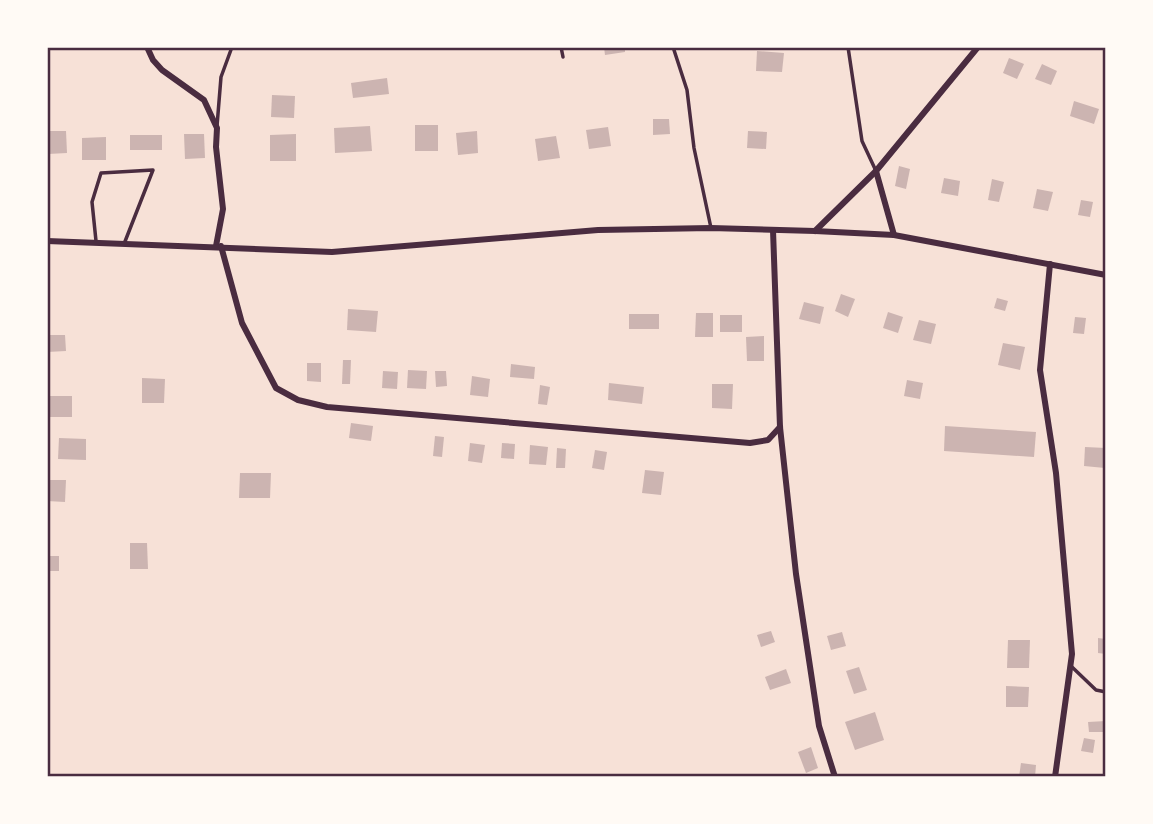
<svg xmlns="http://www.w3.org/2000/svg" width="1153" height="824" viewBox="0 0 1153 824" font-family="Lato,sans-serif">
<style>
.building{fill:#ccb4b1}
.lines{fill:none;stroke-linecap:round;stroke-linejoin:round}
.service{stroke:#4a2c40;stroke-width:3.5}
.minor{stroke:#4a2c40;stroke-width:6}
.neatline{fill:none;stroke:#4a2c40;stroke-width:2.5}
</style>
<rect width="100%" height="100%" fill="#f7e1d7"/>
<g class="building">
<polygon points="604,47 625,47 625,52 605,55"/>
<polygon points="757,51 784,53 782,72 756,71"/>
<polygon points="1009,58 1024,64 1017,79 1003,73"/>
<polygon points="1042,64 1057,71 1051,85 1035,79"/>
<polygon points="387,78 389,94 353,98 351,83"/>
<polygon points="272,95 295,96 294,118 271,117"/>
<polygon points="1074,101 1099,109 1094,124 1070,116"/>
<polygon points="653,119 669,119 670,134 653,135"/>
<rect x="415" y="125" width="23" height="26"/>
<polygon points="370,126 372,151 335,153 334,128"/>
<polygon points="608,127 611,146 589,149 586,130"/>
<polygon points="47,131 66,131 67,153 48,154"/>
<polygon points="477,131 478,153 458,155 456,133"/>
<polygon points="748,131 767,132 766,149 747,148"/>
<polygon points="184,134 204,134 205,158 185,159"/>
<polygon points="296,134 296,161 270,161 270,135"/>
<rect x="130" y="135" width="32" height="15"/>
<polygon points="556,136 560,158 538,161 535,139"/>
<polygon points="106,137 106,160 82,160 82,138"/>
<polygon points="899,166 910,169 906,189 895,186"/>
<polygon points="944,178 960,181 958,196 941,193"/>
<polygon points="992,179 1004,182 999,202 988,200"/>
<polygon points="1037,189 1053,192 1048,211 1033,208"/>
<polygon points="1081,200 1093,202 1090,217 1078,215"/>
<polygon points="841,294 855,299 848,317 835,311"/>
<polygon points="997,298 1008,301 1005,311 994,308"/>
<polygon points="804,302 824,307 820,324 799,319"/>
<polygon points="348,309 378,311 376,332 347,330"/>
<polygon points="888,312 903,317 898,333 883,328"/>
<polygon points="696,313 713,313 713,337 695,337"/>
<rect x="629" y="314" width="30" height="15"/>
<rect x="720" y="315" width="22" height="17"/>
<polygon points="1075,317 1086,318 1084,334 1073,333"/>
<polygon points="919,320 936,324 931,344 913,340"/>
<polygon points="47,335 65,335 66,351 47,352"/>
<polygon points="764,336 764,361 747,361 746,337"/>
<polygon points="1003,343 1025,347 1020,370 998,365"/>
<polygon points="343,360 351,360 350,384 342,384"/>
<polygon points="307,363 321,363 321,382 307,381"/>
<polygon points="511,364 535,367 534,379 510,377"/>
<polygon points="408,370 427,371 426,389 407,388"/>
<polygon points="383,371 398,372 397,389 382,388"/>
<polygon points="435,371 446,371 447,386 436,387"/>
<polygon points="472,376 490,379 488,397 470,395"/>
<polygon points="142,378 165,379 164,403 142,403"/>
<polygon points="907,380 923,383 920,399 904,396"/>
<polygon points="609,383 644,387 642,404 608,400"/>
<polygon points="712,384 733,384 732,409 712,408"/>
<polygon points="540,385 550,387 547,405 538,404"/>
<rect x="48" y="396" width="24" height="21"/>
<polygon points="351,423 373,426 371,441 349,438"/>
<polygon points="945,426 1036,432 1034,457 944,451"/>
<polygon points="435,436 444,437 442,457 433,456"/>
<polygon points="59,438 86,439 86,460 58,459"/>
<polygon points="470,443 485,445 482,463 468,461"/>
<polygon points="502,443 515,444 514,459 501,458"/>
<polygon points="530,445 548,447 546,465 529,464"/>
<polygon points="1085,447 1106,448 1105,468 1084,466"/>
<polygon points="557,448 566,449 565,468 556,468"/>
<polygon points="595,450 607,452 604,470 592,468"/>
<polygon points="645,470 664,472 661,495 642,493"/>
<polygon points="240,473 271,473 270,498 239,498"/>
<polygon points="47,480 66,480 65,502 47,501"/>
<polygon points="130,543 147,543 148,569 130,569"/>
<rect x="47" y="556" width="12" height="15"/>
<polygon points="771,631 775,642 761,647 757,635"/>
<polygon points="842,632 846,646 831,650 827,636"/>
<polygon points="1098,638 1106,639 1106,654 1098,653"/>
<polygon points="1008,640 1030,640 1029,668 1007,668"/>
<polygon points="859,667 867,690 854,694 846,671"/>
<polygon points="786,669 791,683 770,690 765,677"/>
<polygon points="1006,686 1029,687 1028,707 1006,707"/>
<polygon points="875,712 884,740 855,750 845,722"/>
<polygon points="1106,721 1106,732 1089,732 1088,722"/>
<polygon points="1084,738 1095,740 1093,753 1081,751"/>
<polygon points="811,747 818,768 806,773 798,752"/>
<polygon points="1021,763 1036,765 1035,777 1019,777"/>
</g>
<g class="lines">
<g class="service">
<polyline points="561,47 563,57"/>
<polyline points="673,47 687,90 694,148 711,228"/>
<polyline points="848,47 862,141 876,171"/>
<polyline points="217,126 221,77 232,47"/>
<polyline points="96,241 92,202 101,173 153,170 124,244"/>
<polyline points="1072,667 1096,690 1106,692"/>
</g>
<g class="minor">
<polyline points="147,47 153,60 162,70 204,100 217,128 216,147 223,209 216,246"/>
<polyline points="773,230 780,427 796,574 819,726 835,777"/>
<polyline points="815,231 876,171"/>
<polyline points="894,235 876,171 978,47"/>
<polyline points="47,241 332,252 598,230 711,228 815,231 894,235 1106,275"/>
<polyline points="221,246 242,323 276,388 298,400 327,407 750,443 768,440 780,427"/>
<polyline points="1050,264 1040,370 1056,473 1072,654 1055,777"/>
</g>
</g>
<rect width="1153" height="824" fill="none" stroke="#fffaf5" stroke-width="98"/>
<rect x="49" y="49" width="1055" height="726" class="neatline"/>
</svg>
